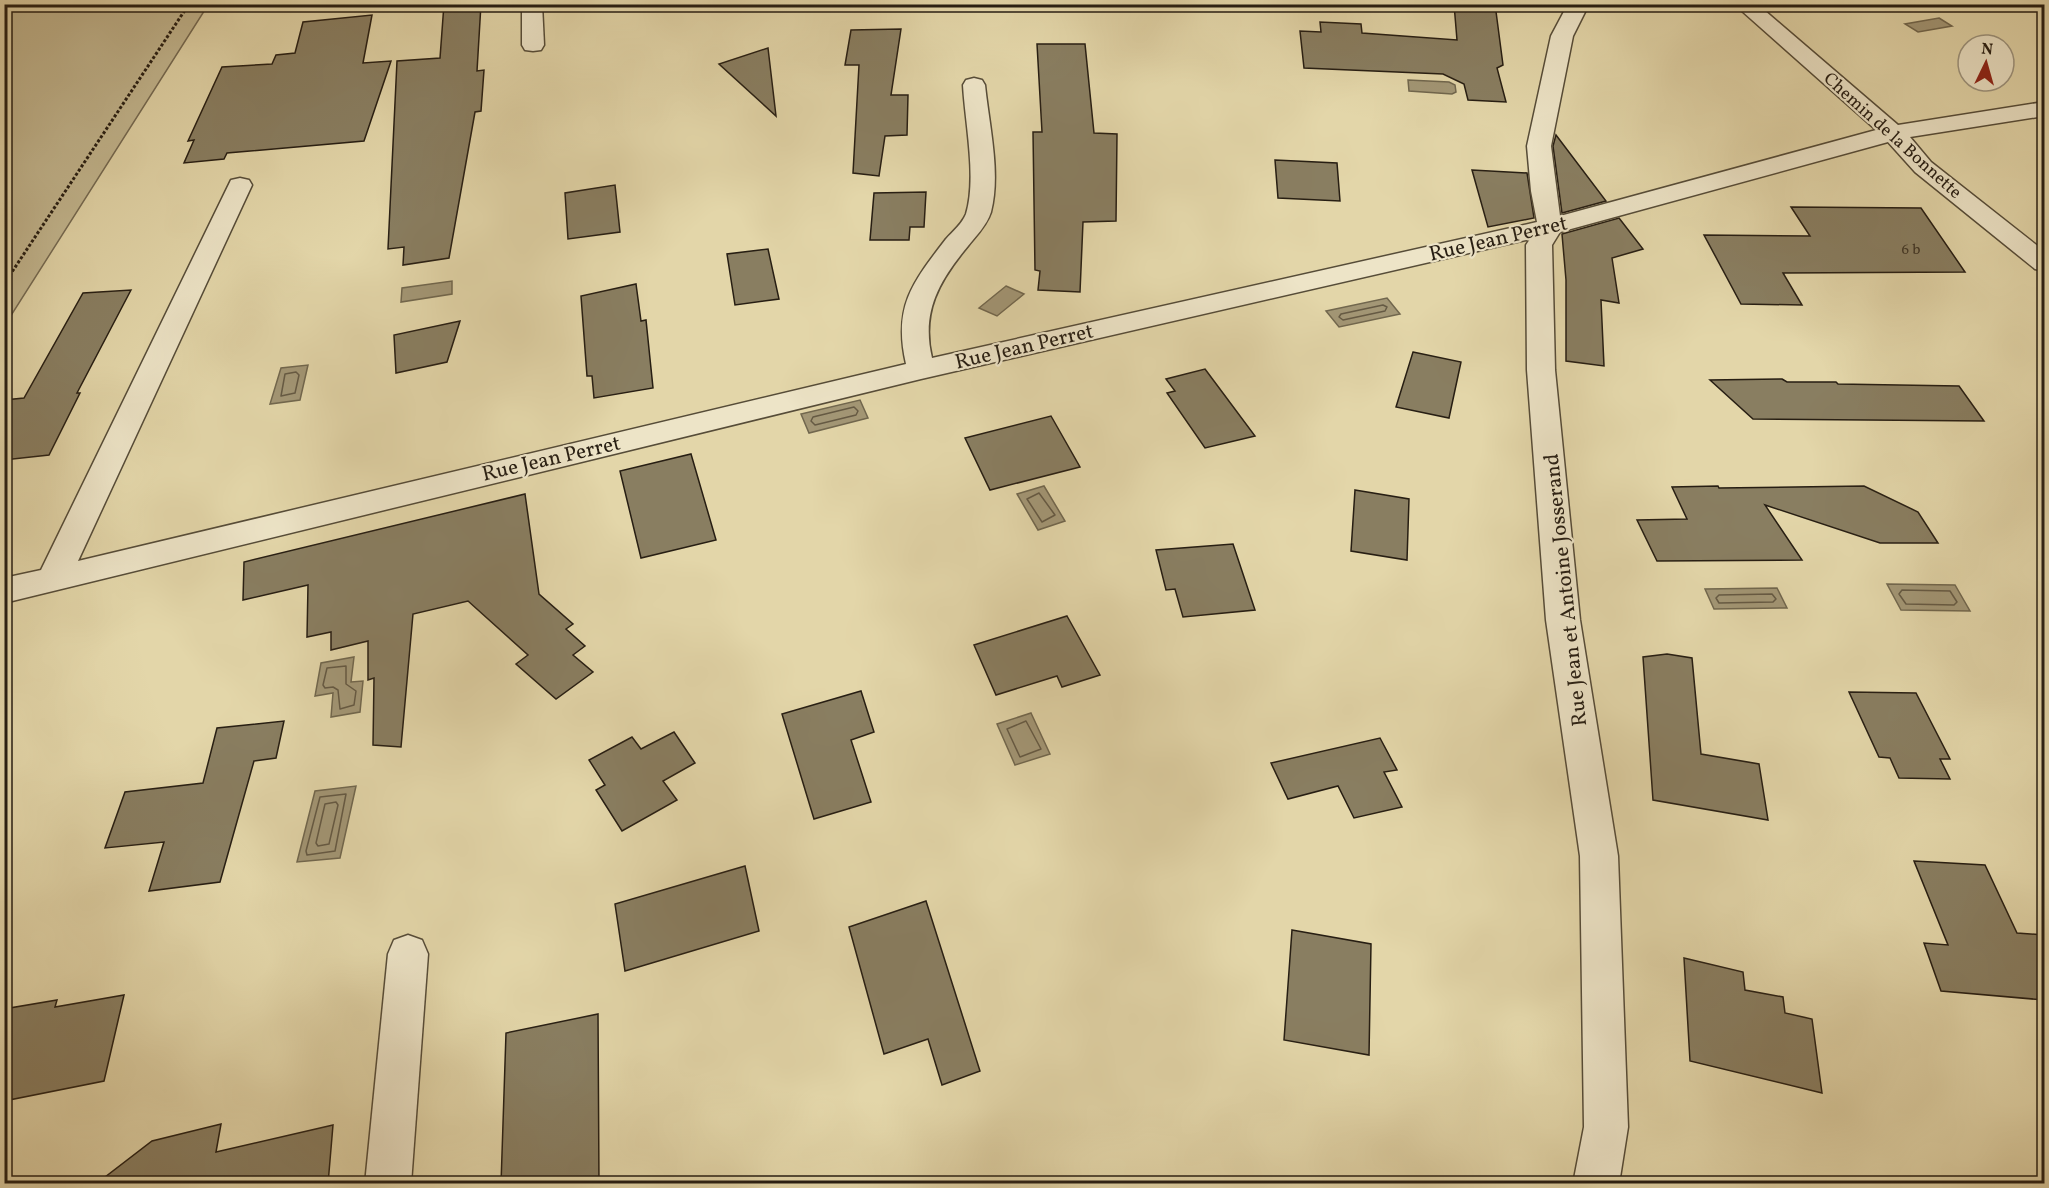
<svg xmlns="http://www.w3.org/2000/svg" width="2049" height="1188" viewBox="0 0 2049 1188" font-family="Vollkorn,serif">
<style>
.green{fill:#c3b790;stroke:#756a52;stroke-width:1.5}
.water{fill:#a39776;stroke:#71674e;stroke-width:1.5}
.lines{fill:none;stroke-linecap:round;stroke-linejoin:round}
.shore{stroke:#655a44;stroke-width:1.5}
.building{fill:#897e61;stroke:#271e13;stroke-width:1.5}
.minor-casing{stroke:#564c38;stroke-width:3}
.path{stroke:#271e13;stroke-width:3;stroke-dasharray:3 2;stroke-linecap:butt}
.minor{fill:#ede4c7;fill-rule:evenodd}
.labels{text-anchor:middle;stroke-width:4.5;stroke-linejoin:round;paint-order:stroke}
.far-number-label{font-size:15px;fill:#403626}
.far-street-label{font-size:18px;fill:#271e13;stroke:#ede4c7}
.street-label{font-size:21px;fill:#271e13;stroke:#ede4c7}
</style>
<rect width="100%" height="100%" fill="#e3d6a9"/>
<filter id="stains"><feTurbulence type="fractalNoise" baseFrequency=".00333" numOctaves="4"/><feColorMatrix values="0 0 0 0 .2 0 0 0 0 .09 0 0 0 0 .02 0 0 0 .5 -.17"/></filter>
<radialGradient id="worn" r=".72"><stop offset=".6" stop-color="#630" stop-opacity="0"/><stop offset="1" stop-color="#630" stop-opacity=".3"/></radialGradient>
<polygon class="green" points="5,4 208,5 5,325 4,5"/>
<g class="water">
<polygon points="1939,18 1952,26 1918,32 1905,24"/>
<polygon points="1408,80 1449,82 1455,85 1456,92 1452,94 1409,91"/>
<polygon points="452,281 452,294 401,302 402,288"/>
<polygon points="1006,286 1024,294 997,316 979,308"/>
<polygon points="1387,298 1400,314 1339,327 1326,311"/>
<polygon points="308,365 300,400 270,404 281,368"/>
<polygon points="860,400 868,418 809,433 801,414"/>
<polygon points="1044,486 1065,521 1038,530 1017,494"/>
<polygon points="1887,584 1955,585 1970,611 1901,610"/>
<polygon points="1777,588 1787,608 1714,609 1705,589"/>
<polygon points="354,657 351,682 363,681 360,712 331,717 333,693 315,696 321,663"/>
<polygon points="1031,713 1050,754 1015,765 997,724"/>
<polygon points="356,786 340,858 297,862 315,791"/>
</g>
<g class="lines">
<g class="shore">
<polygon points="1383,305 1387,307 1385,311 1343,320 1339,317 1341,314"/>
<polygon points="296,372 299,375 295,393 281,396 285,374"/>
<polygon points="854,407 858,411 856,415 815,425 811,421 813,417"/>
<polygon points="1039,493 1055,515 1042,522 1027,499"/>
<polygon points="1902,590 1950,591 1957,602 1954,605 1906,604 1899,594"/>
<polygon points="1772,594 1776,599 1773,602 1719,603 1716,598 1719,595"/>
<polygon points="346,666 346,684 356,691 354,705 340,709 338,690 333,687 325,688 323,685 327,668"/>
<polygon points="1026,721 1041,749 1020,757 1007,729"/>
<polygon points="346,794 335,851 307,855 306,851 320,797"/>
<polygon points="336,802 338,805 329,844 318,846 316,843 325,804"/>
</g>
</g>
<g class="building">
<polygon points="444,4 481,4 477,71 484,70 481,111 475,112 449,258 403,265 404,247 388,249 397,61 440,58"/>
<polygon points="1454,4 1495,4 1503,65 1497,68 1506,102 1468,100 1464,84 1443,74 1304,68 1300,31 1321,32 1320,22 1361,24 1362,33 1457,40"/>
<polygon points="372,15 363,63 391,61 364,141 227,153 224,159 184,163 194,140 188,141 222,67 272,64 276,55 295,53 303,22"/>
<polygon points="901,29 891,95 908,95 907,135 885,136 879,176 853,173 859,65 845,65 851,30"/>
<polygon points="1037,44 1085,44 1094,133 1117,134 1116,221 1083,222 1080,292 1038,290 1040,271 1035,270 1033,132 1042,132"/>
<polygon points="768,48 776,116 719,64"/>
<polygon points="1556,135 1606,201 1562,213 1553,146"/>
<polygon points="1275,160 1337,163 1340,201 1278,198"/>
<polygon points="1472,170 1527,173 1534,218 1488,227"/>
<polygon points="615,185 620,232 568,239 565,193"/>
<polygon points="926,192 924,227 910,227 909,240 870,240 874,193"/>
<polygon points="1791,207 1921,208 1965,272 1783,273 1802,305 1741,304 1704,235 1810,236"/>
<polygon points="1619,218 1643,249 1612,258 1619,303 1601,300 1604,366 1566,361 1566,280 1562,234"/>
<polygon points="768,249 779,299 735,305 727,254"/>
<polygon points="636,284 641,321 646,320 653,388 594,398 592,376 587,376 581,296"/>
<polygon points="131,290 77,393 80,393 49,455 4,460 4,400 24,398 83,293"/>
<polygon points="460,321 447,362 396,373 394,335"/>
<polygon points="1413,352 1461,362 1449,418 1396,407"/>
<polygon points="1205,369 1255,436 1205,448 1167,393 1175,391 1166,379"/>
<polygon points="1782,379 1787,382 1836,382 1838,384 1959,386 1984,421 1753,419 1710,380"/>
<polygon points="1051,416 1080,467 990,490 965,438"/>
<polygon points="691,454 716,540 641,558 620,471"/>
<polygon points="1718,486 1719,488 1864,486 1918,512 1938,543 1880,543 1765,505 1802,560 1657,561 1637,520 1687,519 1672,487"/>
<polygon points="1355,490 1409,499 1407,560 1351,551"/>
<polygon points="525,494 539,594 573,624 566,629 585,646 573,655 593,672 556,699 516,664 528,655 468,601 413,614 401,747 373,745 374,678 368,680 368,641 331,650 331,632 307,637 308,585 243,600 244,562"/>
<polygon points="1233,544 1255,610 1183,617 1175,589 1166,590 1156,550"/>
<polygon points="1067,616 1100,675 1062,687 1057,676 996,695 974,645"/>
<polygon points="1667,654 1692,658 1701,754 1759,764 1768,820 1653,800 1643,657"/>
<polygon points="861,691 874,732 851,740 871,802 814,819 782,714"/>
<polygon points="1849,692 1916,693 1950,759 1940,759 1950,779 1899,778 1890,758 1879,757"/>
<polygon points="284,721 276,758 254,761 220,882 149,891 164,842 105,848 125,792 203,783 217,728"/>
<polygon points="674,732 695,763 663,781 677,800 622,831 596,790 605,785 589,760 632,737 641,749"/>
<polygon points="1380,738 1397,770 1384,772 1402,807 1354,818 1338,786 1288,799 1271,763"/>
<polygon points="1914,861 1985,865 2017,933 2044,935 2044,1000 1941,991 1924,943 1948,945"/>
<polygon points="745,866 759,931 625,971 615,904"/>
<polygon points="926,901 980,1071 942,1085 928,1039 884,1054 849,927"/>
<polygon points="1292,930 1371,944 1369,1055 1284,1040"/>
<polygon points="1684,958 1743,972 1745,990 1783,997 1785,1013 1812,1019 1822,1093 1690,1061"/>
<polygon points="124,995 104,1081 4,1101 4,1009 57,1000 55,1007"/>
<polygon points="598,1014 599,1184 501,1184 506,1033"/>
<polygon points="221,1124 216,1152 333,1125 328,1184 96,1184 152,1141"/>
</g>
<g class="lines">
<g class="minor-casing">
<g id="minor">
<polygon points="522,4 542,4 544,45 541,50 533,51 525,50 522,45"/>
<path d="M1568 4H1589L1573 36 1551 146 1560 216 1876 130 1734 4H1757L1898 125 2044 102V116L1910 137 1931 162 2044 251V271L2035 269 1915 172 1888 142 1560 232 1552 245 1555 370 1580 620 1618 856 1628 1127 1619 1184H1573L1584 1127 1580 856 1546 620 1527 370 1526 245 1530 239 921 379 4 603V578L41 570 231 180 240 178 249 180 252 185 78 561 906 364C893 307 912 283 946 239 953 231 962 224 966 214 977 177 965 123 963 85L966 80 974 78 982 80 985 85C989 125 1001 173 991 212 987 225 976 236 968 246 939 281 921 312 932 358L1537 222 1531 191 1527 146 1551 36Z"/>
<polygon points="408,935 422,940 428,954 411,1184 365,1184 388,954 394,940"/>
</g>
</g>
<polyline class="path" points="4,284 189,4"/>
<use href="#minor" class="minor"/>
</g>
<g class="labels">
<g class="far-number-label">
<text x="1911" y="254">6 b</text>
</g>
<g class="far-street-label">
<text transform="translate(1893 135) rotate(42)" y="6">Chemin de la Bonnette</text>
</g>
<g class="street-label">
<text transform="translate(1498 238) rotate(-13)" y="7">Rue Jean Perret</text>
<text transform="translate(1024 346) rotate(-13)" y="7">Rue Jean Perret</text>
<text transform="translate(551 458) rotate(-13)" y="7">Rue Jean Perret</text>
<text transform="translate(1565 590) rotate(-96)" y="7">Rue Jean et Antoine Josserand</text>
</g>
</g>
<rect width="2049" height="1188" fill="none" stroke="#e3d6a9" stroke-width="24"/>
<rect x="6" y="6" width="2037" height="1176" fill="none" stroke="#271e13" stroke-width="3"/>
<rect x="12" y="12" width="2025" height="1164" fill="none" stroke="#271e13" stroke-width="1.5"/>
<g transform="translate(1986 63) rotate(5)"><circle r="28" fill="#ede4c7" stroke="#9e957f" stroke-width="1.5"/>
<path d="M0-4.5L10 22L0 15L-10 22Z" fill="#8f2418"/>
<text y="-9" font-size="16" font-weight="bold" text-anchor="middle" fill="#271e13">N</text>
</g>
<rect width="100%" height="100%" filter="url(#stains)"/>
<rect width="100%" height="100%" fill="url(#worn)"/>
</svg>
